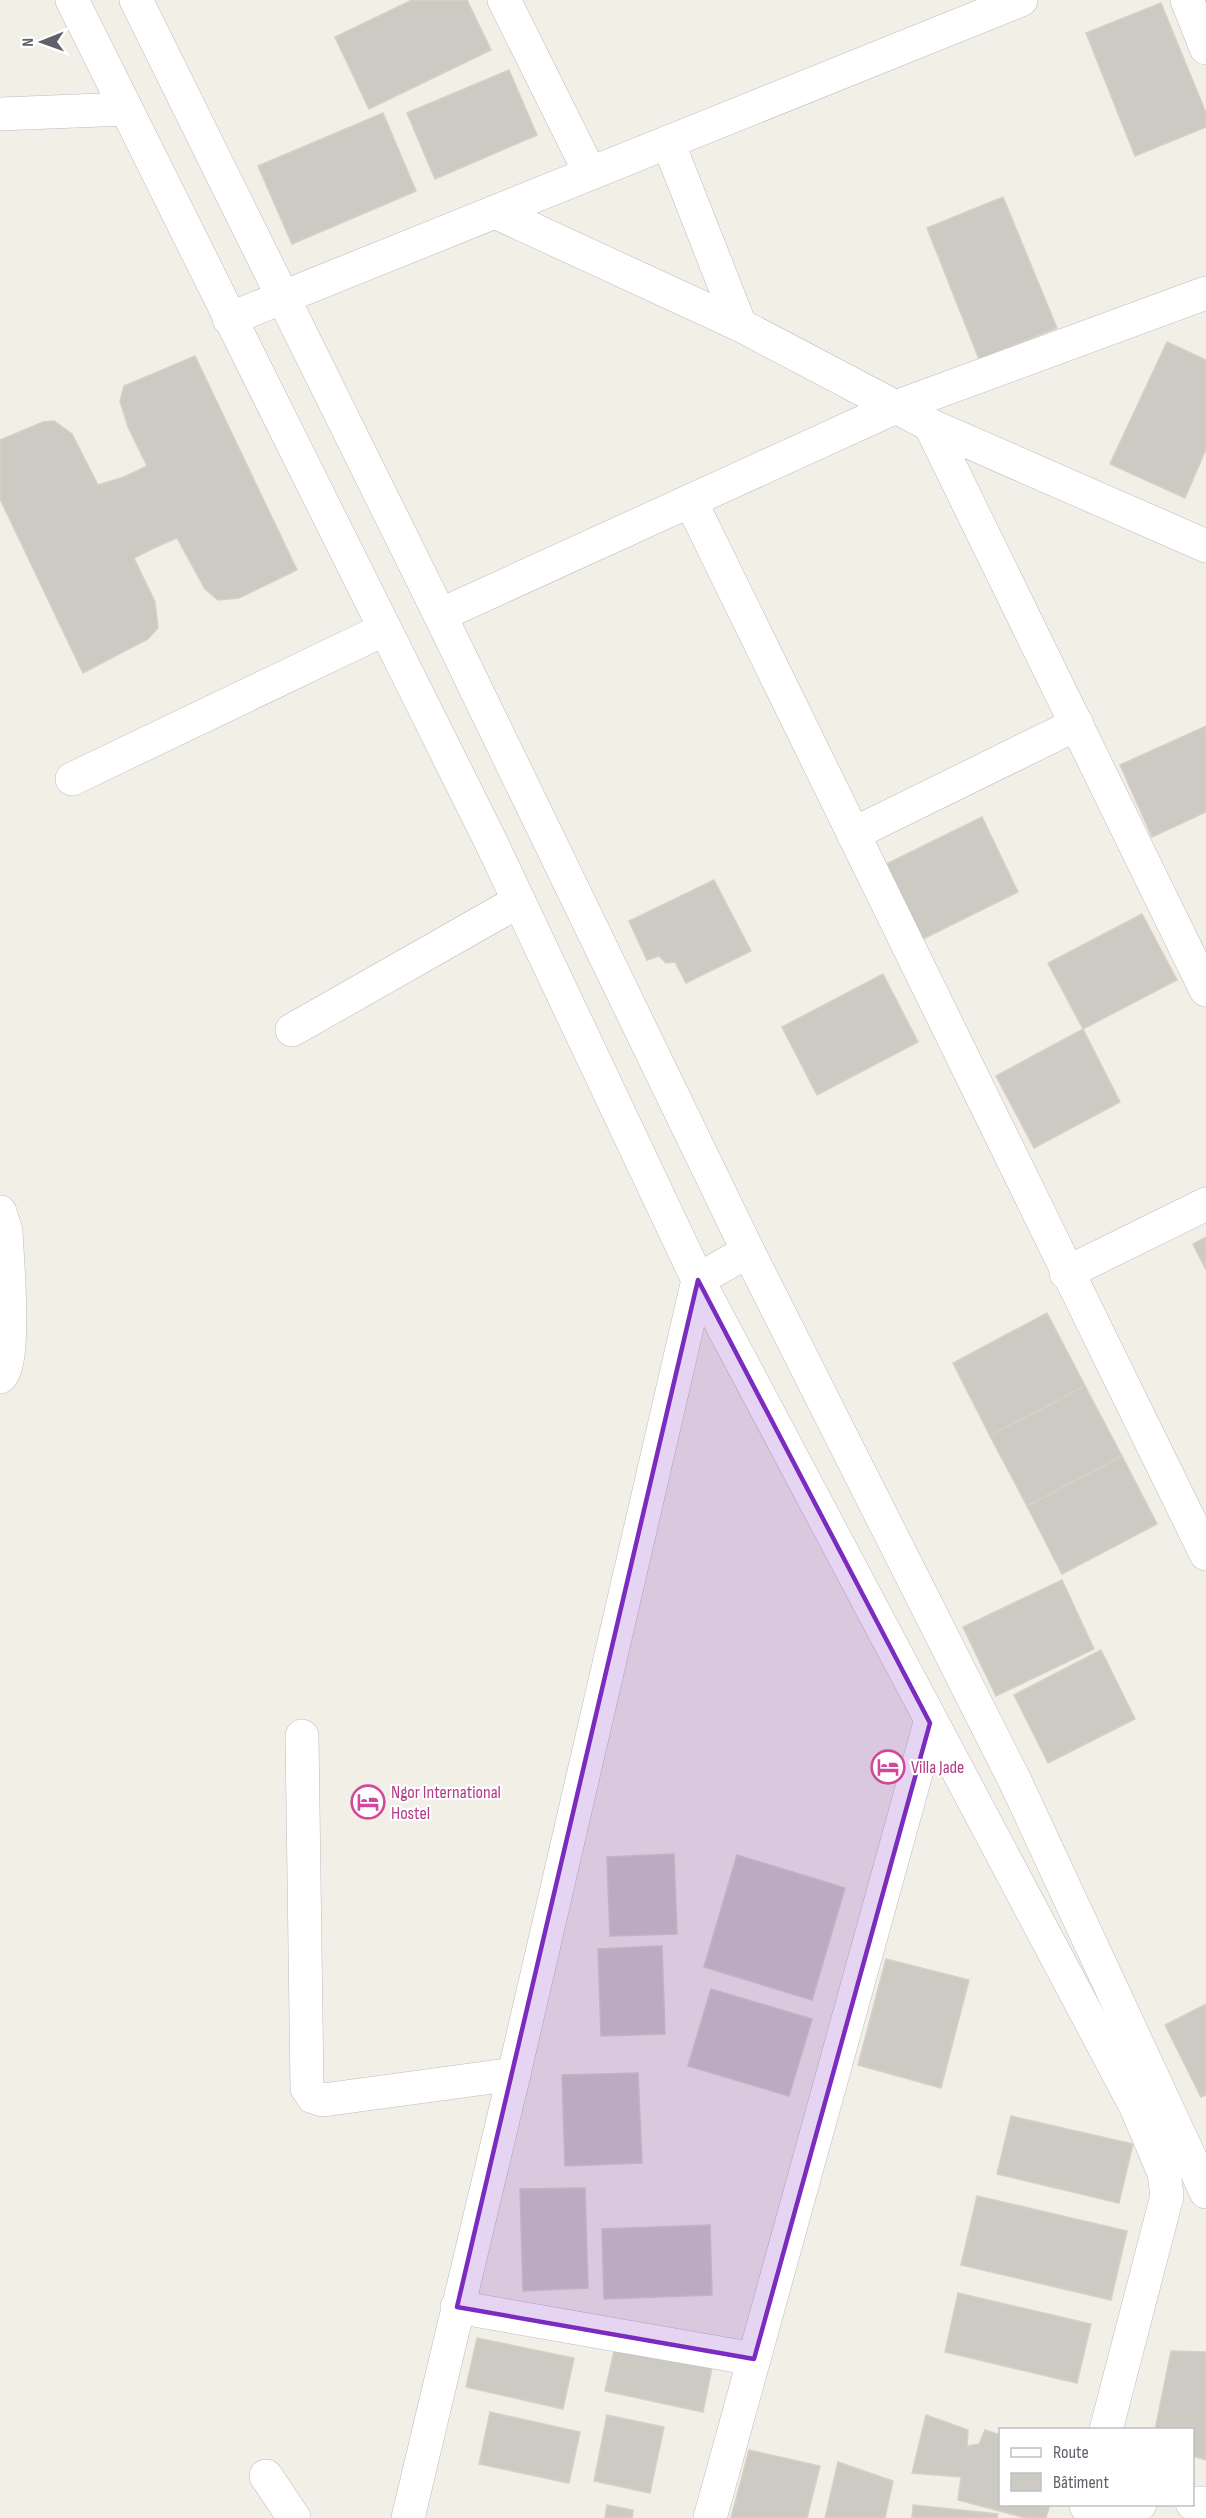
<svg xmlns="http://www.w3.org/2000/svg" width="1206" height="2518" viewBox="0 0 1206 2518" font-family="'Sofia Sans Condensed',sans-serif">
<style>
.building{fill:#cccac3;stroke:#d7d1c4;stroke-width:1.5}
.lines{fill:none;stroke-linecap:round;stroke-linejoin:round}
.minor-casing{stroke:#b9bcc1;stroke-width:34}
.minor{stroke:#fff;stroke-width:33}
.marked{fill:#7b2cbf;fill-opacity:0.2;stroke:#7b2cbf;stroke-width:4.5;stroke-linejoin:round}
.labels{text-anchor:middle;stroke-width:4.5;stroke-linejoin:round;paint-order:stroke}
.hotel-label{font-size:18px;fill:#b23c85;stroke:#fff;text-anchor:start}
</style>
<rect width="100%" height="100%" fill="#f1efe6"/>
<g class="building">
<polygon points="412,0 467,0 491,50 369,109 335,37"/>
<polygon points="1161,3 1206,113 1206,127 1135,156 1086,33"/>
<polygon points="509,70 537,135 435,179 407,113"/>
<polygon points="383,113 416,191 292,244 258,166"/>
<polygon points="1003,197 1057,328 979,359 927,228"/>
<polygon points="1167,342 1206,360 1206,449 1185,498 1110,464"/>
<polygon points="195,356 297,570 239,598 218,600 205,589 177,538 156,547 134,558 155,602 158,628 148,639 83,673 0,499 0,440 43,422 54,421 72,434 98,485 124,477 147,466 128,427 120,401 124,386"/>
<polygon points="1206,726 1206,812 1152,837 1120,765"/>
<polygon points="982,817 1018,892 915,943 878,868"/>
<polygon points="714,880 751,951 686,983 675,962 666,963 659,956 647,960 629,921"/>
<polygon points="1142,914 1177,980 1083,1029 1048,963"/>
<polygon points="883,974 918,1042 817,1095 782,1027"/>
<polygon points="1083,1029 1120,1102 1034,1148 996,1076"/>
<polygon points="1206,1237 1206,1270 1193,1244"/>
<polygon points="1047,1313 1085,1386 990,1436 953,1363"/>
<polygon points="1085,1386 1122,1456 1027,1506 990,1436"/>
<polygon points="1122,1456 1157,1524 1062,1574 1027,1506"/>
<polygon points="1062,1580 1094,1649 996,1696 963,1627"/>
<polygon points="1101,1650 1135,1719 1048,1763 1014,1695"/>
<polygon points="674,1854 677,1934 610,1936 607,1857"/>
<polygon points="737,1855 845,1888 812,2000 704,1967"/>
<polygon points="662,1946 665,2034 601,2036 598,1949"/>
<polygon points="886,1959 969,1980 941,2088 858,2065"/>
<polygon points="711,1989 812,2019 789,2096 688,2066"/>
<polygon points="1206,2004 1206,2095 1201,2097 1165,2025"/>
<polygon points="638,2073 642,2163 565,2166 562,2075"/>
<polygon points="1011,2116 1133,2144 1119,2203 997,2174"/>
<polygon points="585,2188 588,2288 523,2291 520,2189"/>
<polygon points="977,2196 1127,2231 1111,2300 961,2265"/>
<polygon points="710,2225 712,2295 604,2299 602,2229"/>
<polygon points="958,2293 1091,2324 1077,2383 945,2352"/>
<polygon points="477,2338 574,2358 563,2409 466,2387"/>
<polygon points="616,2342 713,2363 703,2412 605,2391"/>
<polygon points="1171,2351 1206,2352 1206,2460 1192,2456 1192,2430 1155,2430"/>
<polygon points="490,2412 580,2432 569,2483 479,2464"/>
<polygon points="607,2415 664,2427 650,2493 594,2481"/>
<polygon points="926,2415 968,2430 967,2446 979,2444 985,2430 1000,2435 1000,2504 1050,2504 1046,2518 1026,2518 958,2500 961,2477 912,2473"/>
<polygon points="749,2450 820,2466 807,2518 731,2518"/>
<polygon points="838,2462 893,2481 885,2518 825,2518"/>
<polygon points="607,2505 633,2510 632,2518 605,2518"/>
<polygon points="913,2505 998,2514 997,2518 912,2518"/>
</g>
<g class="lines">
<g class="minor-casing">
<g id="minor">
<polyline points="72,0 490,840 698,1280 1136,2107 1164,2173 1167,2196 1106,2430"/>
<polyline points="136,0 440,615 748,1251 1016,1783 1206,2192"/>
<polyline points="504,0 590,173"/>
<polyline points="1187,0 1206,48"/>
<polyline points="0,114 126,109"/>
<polyline points="668,142 740,325"/>
<polyline points="495,212 740,325 930,425 1206,546"/>
<polyline points="229,319 1021,0"/>
<polyline points="930,425 1206,990"/>
<polyline points="691,502 1206,1554"/>
<polyline points="440,615 896,407 1206,293"/>
<polyline points="72,779 383,630"/>
<polyline points="853,834 1077,724"/>
<polyline points="292,1030 519,901"/>
<path d="M0 1212 6 1231C7 1256 17 1364 0 1377"/>
<polyline points="1066,1273 1206,1204"/>
<polyline points="302,1736 307,2088 313,2097 323,2100 514,2074"/>
<polyline points="457,2307 754,2359"/>
<polyline points="266,2476 294,2518"/>
<polyline points="1192,2503 1206,2503"/>
<polyline points="1086,2506 1140,2504"/>
<polyline points="408,2518 514,2074 698,1280 748,1251"/>
<polyline points="710,2518 930,1723"/>
</g>
</g>
<use href="#minor" class="minor"/>
</g>
<path class="marked" d="M698 1280 930 1723 754 2359 457 2307Z"/>
<defs>
<g id="hotel-ring" transform="scale(1.725)"><circle r="9.5" fill="#fff" stroke="#d1479c" stroke-width="1.5"/><path d="M-6-4.5h1.5V1H6V5H4.5V3h-9V5H-6ZM-4 0a1.8 1.8 0 1 1 3.6 0ZM.5 0V-2.5h3Q6-2.5 6 0Z" fill="#d1479c"/></g>
</defs>
<g fill-rule="evenodd">
<use href="#hotel-ring" x="888" y="1767"/>
<use href="#hotel-ring" x="368" y="1802"/>
</g>
<g class="labels">
<g class="hotel-label">
<text x="911" y="1773">Villa Jade</text>
<text x="391" y="1798">Ngor International<tspan x="391" dy="21">Hostel</tspan></text>
</g>
</g>
<rect x="999" y="2428" width="195" height="78" fill="#ffffff" stroke="#bfc0c3" stroke-width="1.5"/>
<rect x="1011" y="2448" width="30" height="9" fill="#ffffff" stroke="#bfc0c3" stroke-width="1.5"/>
<text x="1053" y="2458" font-size="18" fill="#5e6268">Route</text>
<rect x="1011" y="2473" width="30" height="18" fill="#cccac3" stroke="#bfc0c3" stroke-width="1.5"/>
<text x="1053" y="2488" font-size="18" fill="#5e6268">Bâtiment</text>
<g transform="translate(42 42) rotate(269)" stroke="#ffffff" stroke-width="4.5" paint-order="stroke">
<path d="M0-4.5L10 22L0 15L-10 22Z" fill="#5e6268"/>
<text y="-9" font-size="16" font-weight="bold" text-anchor="middle" fill="#5e6268">N</text>
</g>
</svg>
